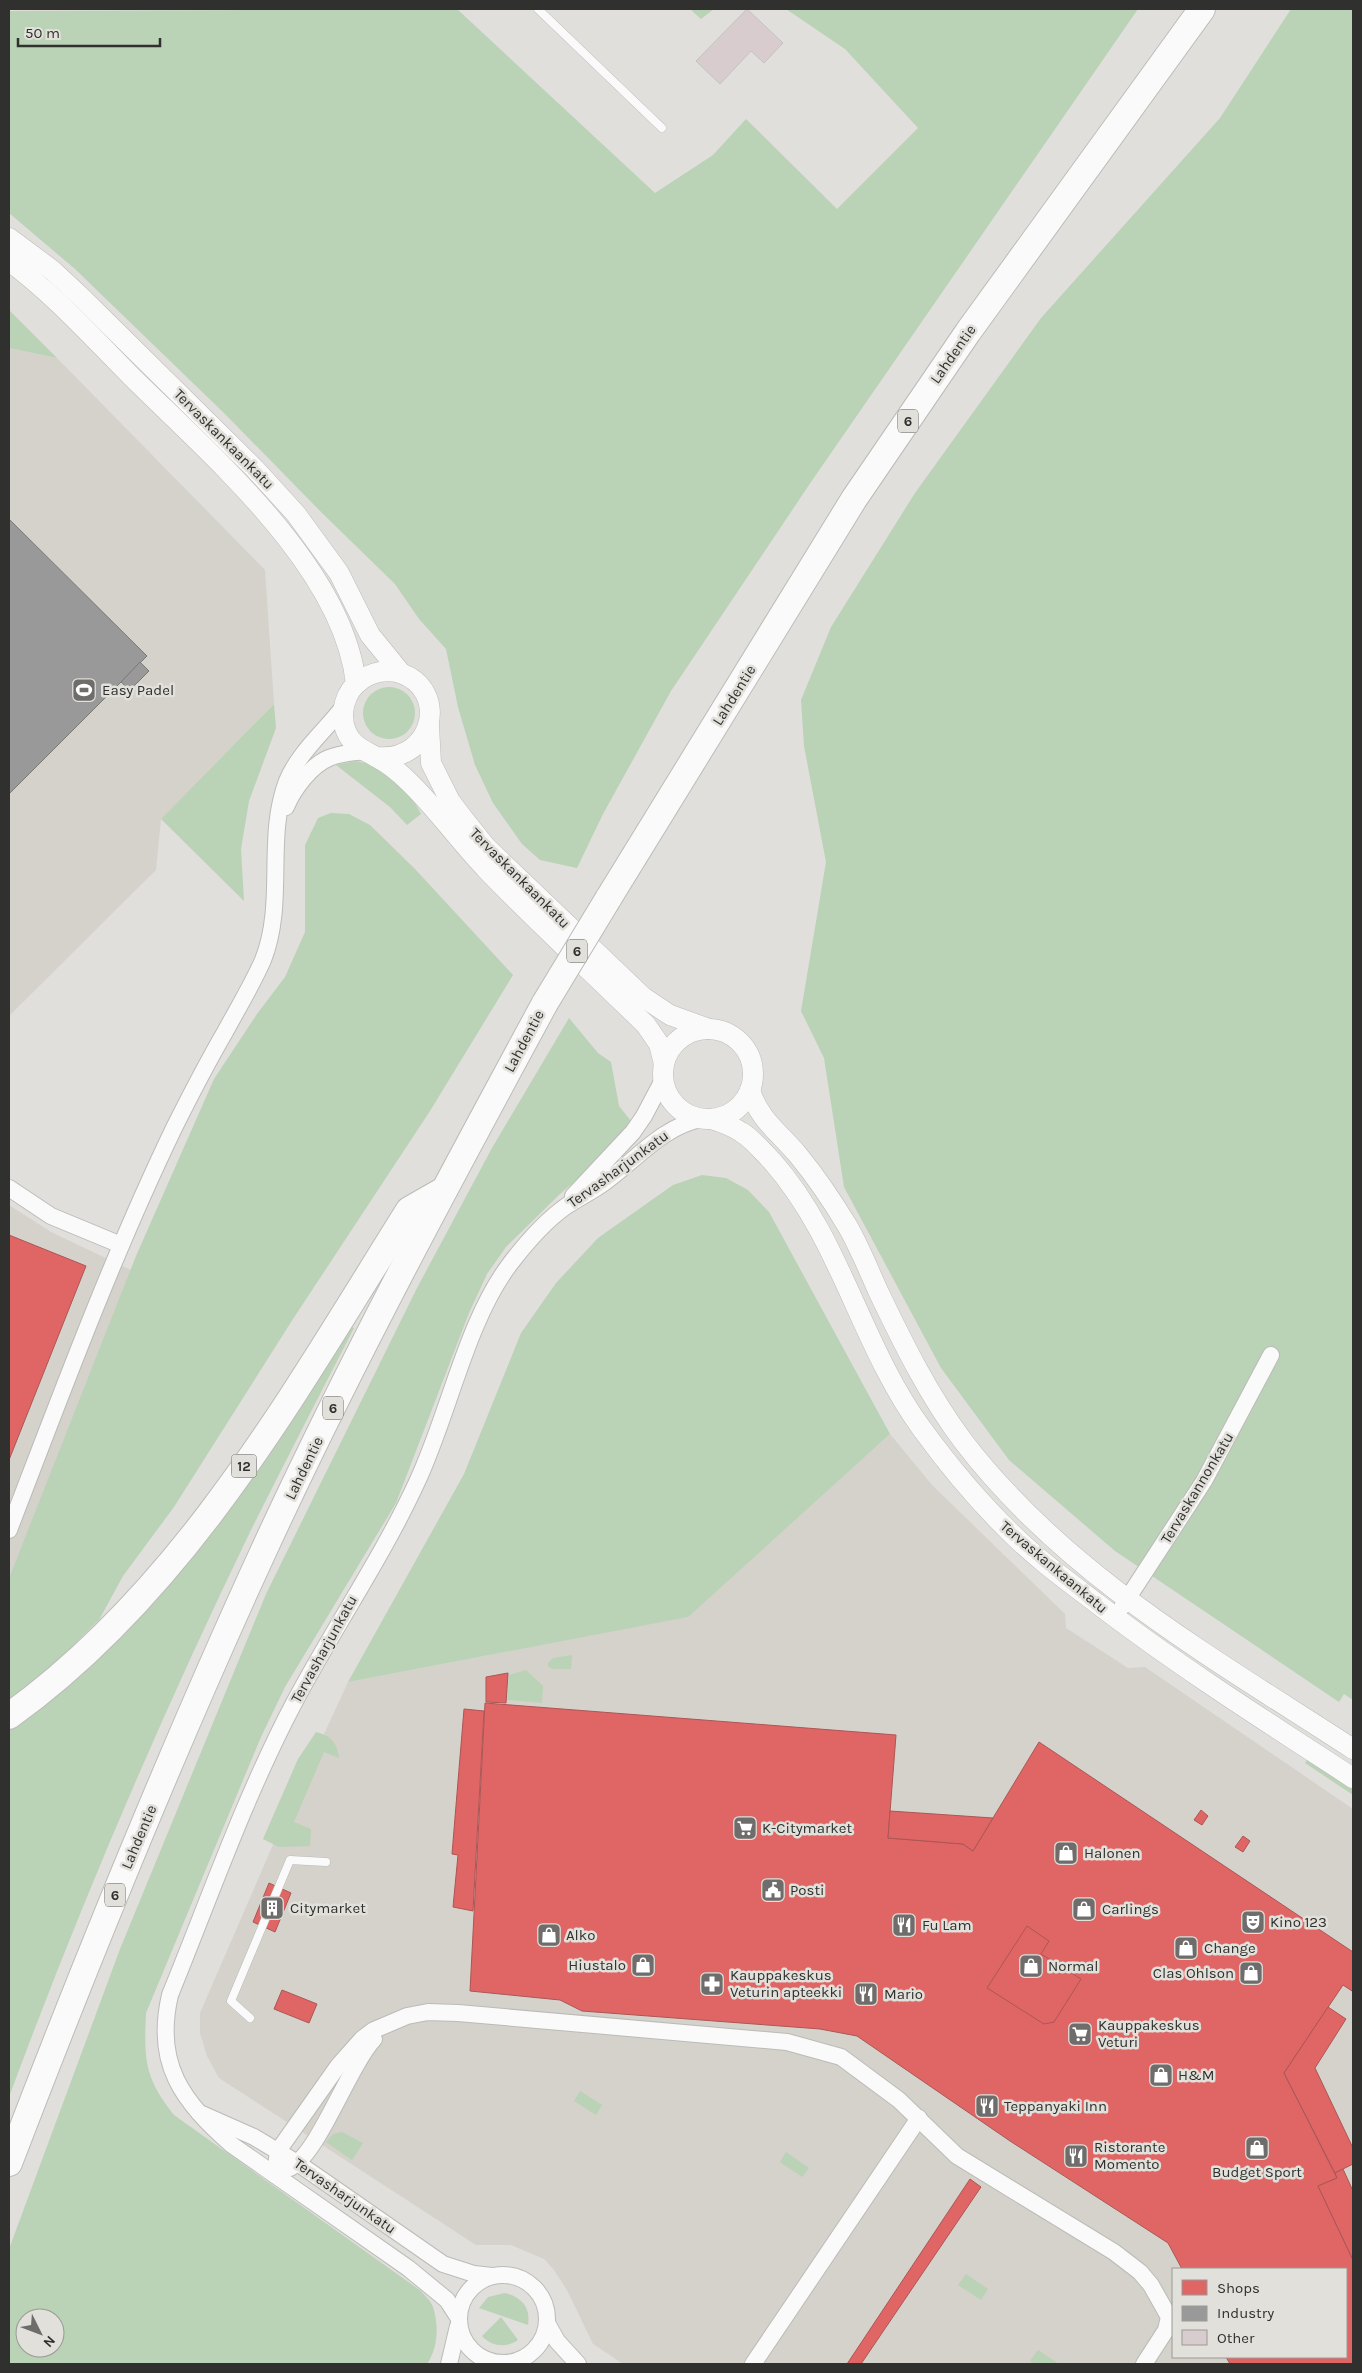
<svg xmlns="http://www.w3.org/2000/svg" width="1362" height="2373" viewBox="0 0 1362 2373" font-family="Karla,sans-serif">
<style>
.built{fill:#d4d2ca;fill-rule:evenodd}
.green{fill:#bad2b6;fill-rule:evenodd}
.shops{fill:#e06666;stroke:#ab5655}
.industry{fill:#999;stroke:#7a7a79}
.building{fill:#d9cccf;stroke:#c4c2c1}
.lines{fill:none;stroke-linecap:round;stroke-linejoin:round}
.service-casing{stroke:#bbbbb8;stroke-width:9}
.minor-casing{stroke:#bbbbb8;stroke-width:18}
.tertiary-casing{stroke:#bbbbb8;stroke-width:21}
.trunk-casing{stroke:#bbbbb8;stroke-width:28}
.service{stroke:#fafafa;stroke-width:8}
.minor{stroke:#fafafa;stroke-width:16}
.tertiary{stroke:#fafafa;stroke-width:20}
.trunk{stroke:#fafafa;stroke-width:26}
.trunk-bridge-casing{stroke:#bbbbb8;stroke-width:28;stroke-linecap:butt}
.trunk-bridge{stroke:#fafafa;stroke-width:26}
.labels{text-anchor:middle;stroke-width:5;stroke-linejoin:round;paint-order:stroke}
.shield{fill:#e1e0da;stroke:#656562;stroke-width:1}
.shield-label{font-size:14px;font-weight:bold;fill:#30302e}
.street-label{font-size:15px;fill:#30302e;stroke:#e1e0da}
.poi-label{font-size:15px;fill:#30302e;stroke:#e1e0da;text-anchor:start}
</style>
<rect width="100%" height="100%" fill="#e0dfdb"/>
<g class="built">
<polygon points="9,348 57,358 265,570 274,704 161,819 156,870 9,1016"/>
<polygon points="9,1205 51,1232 131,1270 9,1578"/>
<path d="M890 1434 932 1485 1065 1614 1066 1628 1128 1668 1145 1667 1353 1809V2364H623L593 2344 567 2290 554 2270 544 2259 511 2245H476L219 2078 207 2056 200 2033V2013L272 1847 348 1682 687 1617ZM1173 2269H1346V2357H1173Z"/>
</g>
<g class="green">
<polygon points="457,9 655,193 713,155 746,119 837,209 918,128 845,49 786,9 1138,9 811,482 671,691 603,814 577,868 540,860 522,844 493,803 475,765 458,707 446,649 419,619 395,584 321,512 225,414 75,269 9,213 9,11"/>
<polygon points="690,9 714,9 701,19"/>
<polygon points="1291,9 1353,9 1353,1700 1344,1694 1339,1702 1115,1551 1009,1460 941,1368 844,1187 824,1058 801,1011 826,862 804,746 801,700 831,627 915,493 1041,318 1220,118"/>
<polygon points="9,310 57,358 9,348"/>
<circle cx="389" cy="713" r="26"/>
<polygon points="274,704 276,728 249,801 241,849 244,901 161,819"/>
<path d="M356 761C384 765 409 789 421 814L407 825 390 807 336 765Z"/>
<polygon points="331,813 349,814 370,825 415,869 513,975 430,1111 293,1319 174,1507 123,1576 99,1620 51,1667 9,1703 9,1578 136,1256 214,1079 257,1014 285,977 305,932 305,845 318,818"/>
<path d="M569 1018 598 1053 611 1062 619 1106 631 1121 598 1161 560 1194 506 1247 487 1274 469 1313 396 1503 285 1687 261 1737 146 2013C144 2059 144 2077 174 2115L421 2291C425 2296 431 2301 433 2307 439 2326 438 2348 427 2364H11L9 2363V2249L120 1949 266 1594 417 1288 492 1148ZM25 2318H55V2348H25Z"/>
<polygon points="702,1175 726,1178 748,1190 769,1212 890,1434 688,1617 348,1682 464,1474 521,1333 556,1283 598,1238 673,1185"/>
<path d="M349 1326 354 1328C319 1396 284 1464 250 1532 161 1716 80 1905 9 2097V1730L79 1677 111 1645Z"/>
<polygon points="572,1655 571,1669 552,1669 548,1666 548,1663 553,1658"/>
<polygon points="526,1670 543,1686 542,1703 507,1700 509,1675"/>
<path d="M316 1732C332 1736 337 1743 339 1758L324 1752 294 1822 311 1829 310 1846 279 1847 263 1839 298 1759Z"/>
<polygon points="1308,1758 1353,1788 1353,1795 1305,1763"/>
<polygon points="580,2091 602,2105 596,2115 574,2101"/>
<polygon points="342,2132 363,2143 352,2160 326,2142 333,2134"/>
<polygon points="786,2152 809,2168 802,2177 780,2162"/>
<polygon points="966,2274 988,2289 981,2300 958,2285"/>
<path d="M505 2293C521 2297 531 2307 528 2325L479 2308 488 2297Z"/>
<path d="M501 2317 518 2340C507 2348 492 2347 482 2336Z"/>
<polygon points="1038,2350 1059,2364 1034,2364 1030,2361"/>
</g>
<g class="shops">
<polygon points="9,1235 86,1266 9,1460"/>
<polygon points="508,1673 506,1703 486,1702 486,1677"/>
<polygon points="485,1703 896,1735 888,1838 963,1844 973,1851 1039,1742 1353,1952 1353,1989 1352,1991 1343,1985 1284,2073 1337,2178 1318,2186 1353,2260 1353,2364 1230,2364 1226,2357 1346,2357 1346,2269 1182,2269 1168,2243 1010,2141 857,2036 820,2029 582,2011 560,2000 470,1991"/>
<polygon points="464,1709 484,1711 473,1911 453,1907 458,1855 452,1854"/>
<polygon points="1201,1810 1208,1816 1202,1825 1194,1820"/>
<polygon points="890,1811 993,1818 973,1851 963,1844 888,1838"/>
<polygon points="1243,1836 1250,1841 1243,1852 1235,1847"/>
<polygon points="269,1883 291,1893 275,1932 253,1922"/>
<polygon points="1027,1926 1049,1941 1041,1954 1081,1979 1054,2022 1044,2024 987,1988"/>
<polygon points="282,1990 317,2004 309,2023 274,2009"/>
<polygon points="1328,2007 1346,2019 1315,2068 1353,2148 1353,2164 1335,2173 1284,2073"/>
<polygon points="1343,2169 1353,2191 1353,2260 1318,2186 1337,2178 1335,2173"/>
<polygon points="970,2179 981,2187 861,2364 847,2364"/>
</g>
<g class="industry">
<polygon points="9,519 147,656 9,794"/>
<polygon points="140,662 149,671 130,690 121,682"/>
</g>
<polygon class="building" points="747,9 783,43 764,63 751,51 720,84 696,61"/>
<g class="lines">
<g class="service-casing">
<g id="service">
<polyline points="538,9 662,128"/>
<polyline points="250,2018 231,2001 290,1860 326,1862"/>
</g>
</g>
<g class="minor-casing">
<g id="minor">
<path d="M286 807C293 790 311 765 329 758 340 753 351 753 363 751"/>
<polyline points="9,1188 51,1216 121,1245"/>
<polyline points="573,1196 633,1132 644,1116 663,1080"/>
<path d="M9 1530C61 1395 111 1259 174 1128 190 1096 207 1063 225 1032 238 1008 252 985 263 960 286 902 265 838 287 781 299 752 326 730 344 706"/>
<polyline points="1122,1607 1204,1481 1271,1355"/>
<polyline points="202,2114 254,2137 299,2164 443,2264 474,2274 492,2276"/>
<path d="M290 2168C319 2153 347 2069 374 2039"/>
<polyline points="275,2175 278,2151 338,2066 362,2039 374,2030 407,2016 428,2012 458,2013 787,2042 841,2057 899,2100 957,2156 1114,2252 1140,2272 1151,2285 1169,2317 1166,2330 1144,2364"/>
<circle cx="503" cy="2319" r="44"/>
<path d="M458 2317 447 2300 408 2268 232 2145C182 2101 154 2064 170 1995 210 1897 245 1796 294 1703 333 1629 382 1558 417 1482 449 1414 466 1322 510 1264 526 1243 544 1222 565 1207 578 1198 593 1191 605 1182 637 1159 662 1127 701 1119"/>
<polyline points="547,2323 557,2341 578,2364"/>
<polyline points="449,2364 458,2326"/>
<polyline points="753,2364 919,2118"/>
</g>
</g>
<g class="tertiary-casing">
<g id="tertiary">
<polyline points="9,238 52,270 81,297 255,469 296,514 339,573 370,635 401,673"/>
<path d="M9 261C55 295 95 340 135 380 214 458 344 569 356 684"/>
<polyline points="429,726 431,763 450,801 466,822 486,847 643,997 670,1015 709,1029"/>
<path d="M377 757C435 762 449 689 400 673 387 669 372 672 361 680 345 691 339 713 346 731 352 746 364 750 376 757 388 763 400 773 409 782 437 809 460 842 487 870 538 923 593 973 646 1025L659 1044 664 1064"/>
<circle cx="708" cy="1074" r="45"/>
<path d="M750 1090C759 1120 779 1132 798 1155 817 1178 833 1202 848 1227 860 1248 869 1271 879 1293 903 1343 929 1396 963 1441 1065 1575 1215 1659 1353 1749"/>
<path d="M711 1119C721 1122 732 1126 741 1132 753 1139 762 1151 772 1161 841 1239 861 1346 922 1429 949 1466 978 1501 1011 1533 1038 1560 1069 1582 1099 1605 1180 1667 1267 1722 1353 1778"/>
</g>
</g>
<g class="trunk-casing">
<g id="trunk">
<polyline points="608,899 854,499 968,332 1202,9"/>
<path d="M9 1716C186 1589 295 1391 409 1210L444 1190"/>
<path d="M9 2163C88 1957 171 1752 263 1552 349 1365 447 1184 545 1003"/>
</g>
</g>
<use href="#service" class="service"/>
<use href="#minor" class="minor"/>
<use href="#tertiary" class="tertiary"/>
<use href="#trunk" class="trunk"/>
<g class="trunk-bridge-casing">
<polyline id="trunk-bridge" points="545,1003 608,899"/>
</g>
<use href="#trunk-bridge" class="trunk-bridge"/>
</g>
<defs>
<g id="stadium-square" transform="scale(1.25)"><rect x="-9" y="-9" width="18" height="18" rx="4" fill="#6e6d6b" stroke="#e1e0da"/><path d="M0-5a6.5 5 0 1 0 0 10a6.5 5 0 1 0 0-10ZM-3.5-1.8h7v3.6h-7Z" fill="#fff"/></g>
<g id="supermarket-square" transform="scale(1.25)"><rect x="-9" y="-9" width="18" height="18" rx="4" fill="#6e6d6b" stroke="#e1e0da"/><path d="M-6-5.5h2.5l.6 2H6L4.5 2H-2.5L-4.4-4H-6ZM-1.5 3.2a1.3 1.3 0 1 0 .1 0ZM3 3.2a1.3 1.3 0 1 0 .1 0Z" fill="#fff"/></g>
<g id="shop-square" transform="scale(1.25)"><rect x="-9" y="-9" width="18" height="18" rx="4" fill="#6e6d6b" stroke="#e1e0da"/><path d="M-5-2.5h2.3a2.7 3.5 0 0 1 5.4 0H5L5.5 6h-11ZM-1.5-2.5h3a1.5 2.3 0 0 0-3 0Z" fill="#fff"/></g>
<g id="civic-square" transform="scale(1.25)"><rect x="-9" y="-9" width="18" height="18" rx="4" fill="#6e6d6b" stroke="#e1e0da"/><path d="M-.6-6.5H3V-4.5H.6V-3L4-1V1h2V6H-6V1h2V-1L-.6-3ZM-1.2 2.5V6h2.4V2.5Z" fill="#fff"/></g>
<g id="building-square" transform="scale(1.25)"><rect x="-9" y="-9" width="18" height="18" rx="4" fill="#6e6d6b" stroke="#e1e0da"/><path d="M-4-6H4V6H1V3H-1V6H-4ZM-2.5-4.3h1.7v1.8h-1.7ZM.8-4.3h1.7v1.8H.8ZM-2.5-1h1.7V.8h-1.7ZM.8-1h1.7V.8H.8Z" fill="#fff"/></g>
<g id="theatre-square" transform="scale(1.25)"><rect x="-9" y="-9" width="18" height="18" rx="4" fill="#6e6d6b" stroke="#e1e0da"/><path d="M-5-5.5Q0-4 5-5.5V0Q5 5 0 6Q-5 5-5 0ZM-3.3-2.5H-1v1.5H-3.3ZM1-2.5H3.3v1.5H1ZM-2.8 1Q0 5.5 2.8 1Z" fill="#fff"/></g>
<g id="restaurant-square" transform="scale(1.25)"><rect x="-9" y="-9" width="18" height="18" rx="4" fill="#6e6d6b" stroke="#e1e0da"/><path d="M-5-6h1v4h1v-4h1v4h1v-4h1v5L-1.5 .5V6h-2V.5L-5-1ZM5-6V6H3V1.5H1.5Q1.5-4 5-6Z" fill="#fff"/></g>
<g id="pharmacy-square" transform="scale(1.25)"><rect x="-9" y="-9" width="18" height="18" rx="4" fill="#6e6d6b" stroke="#e1e0da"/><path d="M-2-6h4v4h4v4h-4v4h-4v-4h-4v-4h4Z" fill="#fff"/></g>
</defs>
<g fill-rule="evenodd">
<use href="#stadium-square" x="84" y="690"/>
<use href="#supermarket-square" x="745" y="1828"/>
<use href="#shop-square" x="1066" y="1853"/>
<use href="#civic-square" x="773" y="1890"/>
<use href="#building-square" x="272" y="1908"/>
<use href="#shop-square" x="1084" y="1909"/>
<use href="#theatre-square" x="1253" y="1922"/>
<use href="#restaurant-square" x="904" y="1925"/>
<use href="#shop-square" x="549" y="1935"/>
<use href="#shop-square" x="1186" y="1948"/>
<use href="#shop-square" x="643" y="1965"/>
<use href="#shop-square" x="1031" y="1966"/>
<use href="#shop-square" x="1251" y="1973"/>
<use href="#pharmacy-square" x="712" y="1984"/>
<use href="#restaurant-square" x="866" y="1994"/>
<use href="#supermarket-square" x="1080" y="2034"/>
<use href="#shop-square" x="1161" y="2075"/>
<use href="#restaurant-square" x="987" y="2106"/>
<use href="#shop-square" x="1257" y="2148"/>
<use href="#restaurant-square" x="1076" y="2156"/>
</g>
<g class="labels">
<g class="shield">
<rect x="898" y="409.5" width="20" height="23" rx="4"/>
<rect x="567" y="939.5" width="20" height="23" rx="4"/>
<rect x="323" y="1396.5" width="20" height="23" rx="4"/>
<rect x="231.5" y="1454.5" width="25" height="23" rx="4"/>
<rect x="105" y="1883.5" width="20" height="23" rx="4"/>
</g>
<g class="shield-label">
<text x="908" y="426">6</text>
<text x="577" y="956">6</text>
<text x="333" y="1413">6</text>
<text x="244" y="1471">12</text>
<text x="115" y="1900">6</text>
</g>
<g class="street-label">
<text transform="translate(953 354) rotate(-55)" y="5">Lahdentie</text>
<text transform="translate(224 439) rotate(45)" y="5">Tervaskankaankatu</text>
<text transform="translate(734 695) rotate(-58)" y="5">Lahdentie</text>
<text transform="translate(520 878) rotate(45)" y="5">Tervaskankaankatu</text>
<text transform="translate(524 1041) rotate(-62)" y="5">Lahdentie</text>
<text transform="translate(618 1169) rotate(-36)" y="5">Tervasharjunkatu</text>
<text transform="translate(304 1468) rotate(-64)" y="5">Lahdentie</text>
<text transform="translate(1197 1488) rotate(-59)" y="5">Tervaskannonkatu</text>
<text transform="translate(1054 1567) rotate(40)" y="5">Tervaskankaankatu</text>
<text transform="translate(324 1649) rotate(-61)" y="5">Tervasharjunkatu</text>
<text transform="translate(139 1837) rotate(-67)" y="5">Lahdentie</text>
<text transform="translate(345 2196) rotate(35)" y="5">Tervasharjunkatu</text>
</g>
<g class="poi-label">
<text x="102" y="695">Easy Padel</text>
<text x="762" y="1833">K-Citymarket</text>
<text x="1084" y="1858">Halonen</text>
<text x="790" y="1895">Posti</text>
<text x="290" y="1913">Citymarket</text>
<text x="1102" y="1914">Carlings</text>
<text x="1270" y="1927">Kino 123</text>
<text x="922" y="1930">Fu Lam</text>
<text x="566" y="1940">Alko</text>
<text x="1204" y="1953">Change</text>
<text x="626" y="1970" text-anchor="end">Hiustalo</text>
<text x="1048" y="1971">Normal</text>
<text x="1234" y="1978" text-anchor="end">Clas Ohlson</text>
<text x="730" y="1980">Kauppakeskus<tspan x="730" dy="17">Veturin apteekki</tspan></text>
<text x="884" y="1999">Mario</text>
<text x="1098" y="2030">Kauppakeskus<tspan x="1098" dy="17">Veturi</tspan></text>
<text x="1178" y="2080">H&amp;M</text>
<text x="1004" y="2111">Teppanyaki Inn</text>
<text x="1094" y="2152">Ristorante<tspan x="1094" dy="17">Momento</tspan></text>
<text x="1257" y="2177" text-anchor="middle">Budget Sport</text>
</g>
</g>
<rect width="1362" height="2373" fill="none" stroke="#30302e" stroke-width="20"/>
<rect x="1172" y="2268" width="175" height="90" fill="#e1e0da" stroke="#9a9a95"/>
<rect x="1182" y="2280" width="25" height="15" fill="#e06666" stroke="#9a9a95"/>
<text x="1217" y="2293" font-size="15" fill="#30302e">Shops</text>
<rect x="1182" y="2306" width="25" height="15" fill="#999999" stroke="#9a9a95"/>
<text x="1217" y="2318" font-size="15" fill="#30302e">Industry</text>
<rect x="1182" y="2330" width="25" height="15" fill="#d9cccf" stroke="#9a9a95"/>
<text x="1217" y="2343" font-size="15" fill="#30302e">Other</text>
<g transform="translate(40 2333) rotate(132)"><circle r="24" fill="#e1e0da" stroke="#9a9a95"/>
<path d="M0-4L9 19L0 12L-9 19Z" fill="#6e6d6b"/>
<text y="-8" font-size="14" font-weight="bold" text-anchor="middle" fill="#30302e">N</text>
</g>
<path d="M18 38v8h142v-8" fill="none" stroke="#30302e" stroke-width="2.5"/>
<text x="25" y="38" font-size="15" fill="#30302e" stroke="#e1e0da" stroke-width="4" paint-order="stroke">50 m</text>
</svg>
